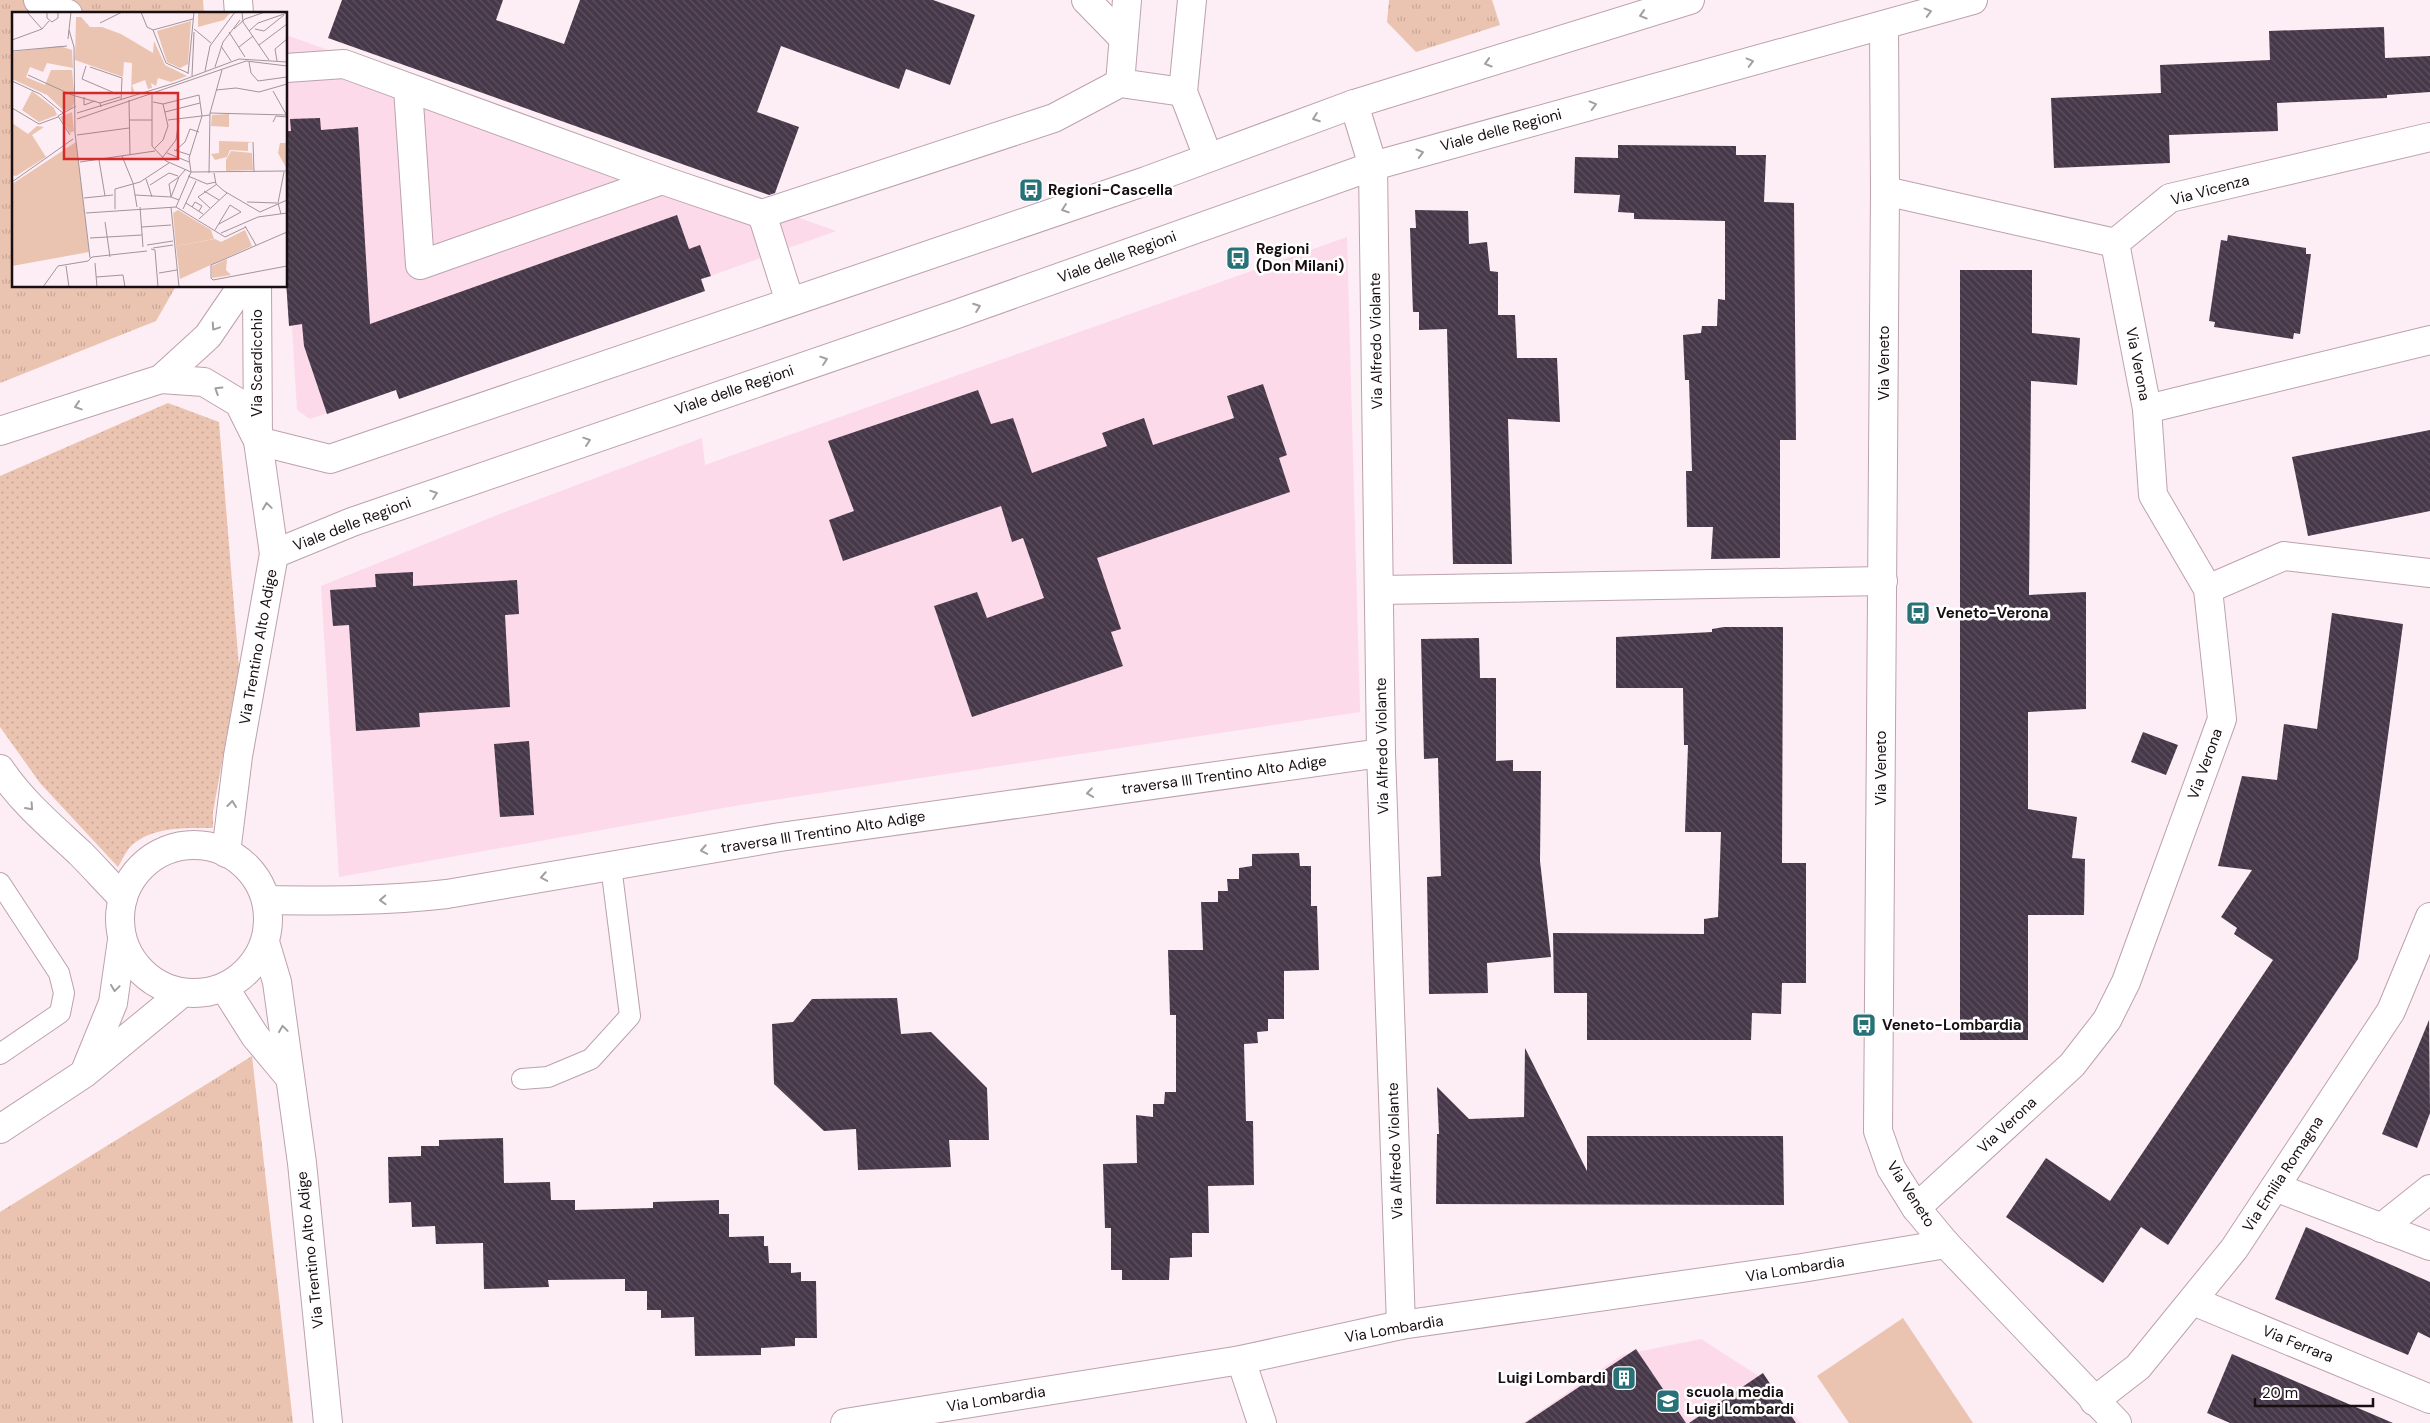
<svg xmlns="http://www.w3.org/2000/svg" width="2430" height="1423" viewBox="0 0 2430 1423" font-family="'DM Sans',sans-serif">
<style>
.built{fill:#fcdae9}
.grass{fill:url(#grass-tufts)}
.park{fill:url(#park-dots)}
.pitch{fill:#eac4b1}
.building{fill:url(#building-back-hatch)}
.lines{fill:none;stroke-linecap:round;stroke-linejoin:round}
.lane-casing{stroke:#bca2ad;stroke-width:22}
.street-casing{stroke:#bca2ad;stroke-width:30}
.secondary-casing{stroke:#bca2ad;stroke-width:30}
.lane{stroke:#fff;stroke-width:20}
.street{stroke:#fff;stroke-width:28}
.secondary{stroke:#fff;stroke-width:28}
.oneway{stroke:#a39fa1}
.labels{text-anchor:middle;stroke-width:5;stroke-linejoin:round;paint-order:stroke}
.street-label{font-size:15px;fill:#180f13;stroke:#fff}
.poi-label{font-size:15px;font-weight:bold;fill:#180f13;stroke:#fff;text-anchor:start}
.inset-road{fill:none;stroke:#a1949a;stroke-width:1}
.view{fill:#d62828;fill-opacity:0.15;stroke:#d62828;stroke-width:2.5}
.inset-edge{fill:none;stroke:#180f13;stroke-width:2.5}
</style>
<defs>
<pattern id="grass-tufts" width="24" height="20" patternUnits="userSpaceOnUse" patternTransform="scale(1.25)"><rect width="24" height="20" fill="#eac4b1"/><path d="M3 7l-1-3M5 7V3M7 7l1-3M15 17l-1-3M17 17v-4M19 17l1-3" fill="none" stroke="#c8a797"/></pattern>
<pattern id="park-dots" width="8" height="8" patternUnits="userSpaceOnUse" patternTransform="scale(1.25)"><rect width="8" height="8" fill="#eac4b1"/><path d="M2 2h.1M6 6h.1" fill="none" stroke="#c8a797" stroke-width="1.8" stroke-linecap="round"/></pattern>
<pattern id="building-back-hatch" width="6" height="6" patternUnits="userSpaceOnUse" patternTransform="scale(1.25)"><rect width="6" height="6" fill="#463849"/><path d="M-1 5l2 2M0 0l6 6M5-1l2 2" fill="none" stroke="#5d515f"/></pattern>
</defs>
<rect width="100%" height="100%" fill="#fdedf4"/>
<g class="built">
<polygon points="286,35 836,231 310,419 297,410 286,226"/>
<polygon points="1347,237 1360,712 740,805 339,877 321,586 505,512 702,438 705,465"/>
<polygon points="1701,1339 1763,1379 1801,1423 1523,1423 1622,1355"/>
</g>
<g class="grass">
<polygon points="0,0 203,0 204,14 14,14 14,286 176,286 156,321 0,383"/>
<polygon points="1389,0 1492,0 1500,25 1416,52 1387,22"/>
<polygon points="252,1056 293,1423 0,1423 0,1212"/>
</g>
<path class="park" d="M168 403 219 422 239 667 213 812V828C186 828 156 826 133 844 127 849 122 860 118 867L40 783 0 727V476Z"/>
<polygon class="pitch" points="1903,1318 1973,1423 1849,1423 1817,1376"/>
<g class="building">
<polygon points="342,0 503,0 496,20 564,44 580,0 933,0 975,15 950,85 906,69 899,89 781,46 757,112 799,127 775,193 769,195 328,38"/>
<polygon points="2384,27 2385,58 2430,56 2430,92 2387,95 2387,98 2277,103 2278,131 2169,135 2170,163 2054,168 2051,98 2161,93 2160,65 2270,60 2269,31"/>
<polygon points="320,118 321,130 358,127 370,324 677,215 689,249 700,245 711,276 701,279 705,291 399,399 396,390 327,414 304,346 302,324 289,326 286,281 286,131 291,131 290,119"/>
<polygon points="1618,145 1736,146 1736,155 1766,155 1764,202 1794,203 1796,440 1780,440 1780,558 1711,559 1713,527 1687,527 1686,471 1692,471 1689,380 1685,380 1683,335 1701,333 1702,326 1717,326 1718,299 1725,300 1725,221 1634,219 1634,213 1618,212 1620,195 1574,193 1575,157 1618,158"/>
<polygon points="1415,210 1468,211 1469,244 1487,242 1490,271 1498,272 1498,315 1515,315 1517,358 1557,358 1560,422 1508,419 1512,564 1453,564 1447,329 1419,330 1419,312 1413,312 1410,228 1416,228"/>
<polygon points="2228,235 2306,248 2306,254 2311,254 2300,334 2294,333 2293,339 2214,327 2215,322 2209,321 2221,240 2227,241"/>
<polygon points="1960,270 2032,270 2032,333 2080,338 2077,385 2031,381 2029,595 2086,592 2086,709 2028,712 2028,809 2077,817 2072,858 2085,859 2084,915 2028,915 2028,1040 1960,1040"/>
<polygon points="1263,384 1287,455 1279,458 1290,492 1097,558 1121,629 1111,632 1123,666 972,717 934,606 977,592 987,618 1044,598 1023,538 1012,542 1001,506 843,561 829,520 854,511 828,441 978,390 991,424 1013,418 1032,473 1107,446 1102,433 1144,418 1153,445 1234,418 1227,396"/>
<polygon points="2430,430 2430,511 2308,536 2292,457"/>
<polygon points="413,572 413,586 517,580 519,614 505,615 510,707 419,713 420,727 356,731 349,625 333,626 330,590 376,587 375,574"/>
<polygon points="2332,613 2403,624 2358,959 2168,1245 2141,1227 2103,1283 2006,1217 2046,1158 2110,1201 2273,960 2234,934 2237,928 2221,917 2252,870 2218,866 2242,776 2277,780 2284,724 2317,729"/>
<polygon points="1724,627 1783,627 1782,863 1806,863 1806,983 1782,983 1781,1014 1752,1013 1751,1040 1587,1040 1587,993 1554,993 1553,933 1704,934 1704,919 1718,917 1721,832 1685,832 1688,745 1684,745 1683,688 1616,688 1616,637 1712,632 1712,629"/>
<polygon points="1479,638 1480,678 1496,678 1496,761 1513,760 1513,771 1541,771 1540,861 1551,957 1487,963 1488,993 1429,994 1427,877 1441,876 1438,758 1424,759 1421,639"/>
<polygon points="2143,732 2178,745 2166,775 2131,762"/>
<polygon points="529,741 534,815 500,817 494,744"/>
<polygon points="1299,853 1300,866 1311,866 1311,906 1317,906 1319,970 1284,971 1284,1019 1268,1019 1268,1031 1257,1032 1258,1043 1244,1044 1246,1121 1253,1121 1254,1185 1208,1186 1209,1233 1192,1233 1192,1257 1170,1258 1169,1280 1122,1280 1122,1270 1111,1270 1111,1228 1105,1228 1103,1164 1137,1163 1136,1115 1153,1117 1153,1104 1164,1104 1165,1092 1176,1092 1176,1015 1170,1015 1168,950 1203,950 1201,902 1218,902 1218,891 1228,891 1227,879 1239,879 1239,868 1252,866 1252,854"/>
<polygon points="897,998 901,1034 931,1032 987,1088 989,1140 949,1140 951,1167 858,1170 856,1129 824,1131 774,1084 772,1024 793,1022 812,999"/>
<polygon points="2429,1020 2430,1113 2417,1148 2382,1134"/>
<polygon points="1525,1048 1587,1171 1587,1136 1783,1136 1784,1205 1436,1204 1437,1134 1439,1134 1437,1087 1469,1119 1524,1117"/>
<polygon points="503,1138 504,1183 550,1182 551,1200 575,1200 575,1210 653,1208 653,1202 719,1200 719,1214 729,1214 729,1237 764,1236 764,1246 768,1246 769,1263 791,1263 791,1273 801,1272 801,1281 816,1281 817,1338 795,1338 795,1346 761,1348 761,1355 695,1356 694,1317 661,1318 661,1310 647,1310 647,1291 625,1291 625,1279 548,1280 549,1287 484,1289 483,1243 436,1244 435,1226 412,1227 411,1202 389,1203 388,1157 421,1156 421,1146 439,1146 439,1140"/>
<polygon points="2306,1227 2430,1282 2430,1338 2418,1332 2408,1355 2275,1299"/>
<polygon points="1636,1349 1686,1423 1525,1423"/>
<polygon points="2232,1354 2393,1423 2230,1423 2207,1413"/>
<polygon points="1763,1373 1796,1423 1689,1423"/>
</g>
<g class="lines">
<g class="lane-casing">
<g id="lane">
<polyline points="0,883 59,973 64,993 60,1013 0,1054"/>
<polyline points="522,1079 548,1077 591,1059 630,1016 611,866"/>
</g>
</g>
<g class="street-casing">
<g id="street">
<polyline points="38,0 68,14"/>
<polyline points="1086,0 1123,38"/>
<polyline points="1192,0 1183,92 1208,157"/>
<polyline points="1884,25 1885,191 1878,1131 1891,1168 1916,1208 1946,1244 2117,1423"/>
<polyline points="286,68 344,64 662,180 762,214 790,302"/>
<polyline points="1120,83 1127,0"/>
<polyline points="408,88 420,265 662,180"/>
<polyline points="1373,166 1381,753 1401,1325"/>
<polyline points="1885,191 2115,243 2170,198 2430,137"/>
<polyline points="762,214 1054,118 1120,83 1183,92"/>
<polyline points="2147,409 2430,340"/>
<polyline points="2208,589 2284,556 2430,573"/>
<polyline points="1380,590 1883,581"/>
<path d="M266 900C327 901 386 901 447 894L780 837 1381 753"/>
<polyline points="86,1069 113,1003 122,940"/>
<polyline points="0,1129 85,1073 182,993"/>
<polyline points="2275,1187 2430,1246"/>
<polyline points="1916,1208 2072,1065 2107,1020 2126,982 2222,719 2208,589 2153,495 2147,409 2115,243"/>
<polyline points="2381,1228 2430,1189"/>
<polyline points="2193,1301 2430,1399"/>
<polyline points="1241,1360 1262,1423"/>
<polyline points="2094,1401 2138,1367 2234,1249 2391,1011 2430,917"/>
<polyline points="845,1423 1241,1360 1401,1325 1802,1268 1946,1244"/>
</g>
</g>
<g class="secondary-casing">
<g id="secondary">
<polyline points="238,0 239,14"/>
<polyline points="1354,104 1373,166"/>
<polyline points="161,379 204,382 239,403 255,435"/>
<polyline points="0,431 161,379 208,336 242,286"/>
<polyline points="258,441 330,459 1146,181 1354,104 1690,0"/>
<polyline points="274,554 352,522 954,315 1373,166 1973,0"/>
<path d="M0 769C22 802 51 826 80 853 94 867 108 883 123 898"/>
<circle cx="194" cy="919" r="74"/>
<polyline points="226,853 238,756 274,554 258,441 257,286"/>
<polyline points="265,942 277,982 302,1163 328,1423"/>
<polyline points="224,987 255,1036 290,1078"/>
</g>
</g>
<use href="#lane" class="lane"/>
<use href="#street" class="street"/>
<use href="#secondary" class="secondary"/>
</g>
<defs><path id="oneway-chevron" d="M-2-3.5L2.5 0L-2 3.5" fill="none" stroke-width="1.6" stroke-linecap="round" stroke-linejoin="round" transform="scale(1.25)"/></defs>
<g class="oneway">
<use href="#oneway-chevron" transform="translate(1928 12) rotate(-15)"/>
<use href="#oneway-chevron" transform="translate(1643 15) rotate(163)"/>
<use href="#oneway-chevron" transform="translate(1750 62) rotate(-15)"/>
<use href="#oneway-chevron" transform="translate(1488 63) rotate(163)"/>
<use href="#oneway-chevron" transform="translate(1593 105) rotate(-15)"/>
<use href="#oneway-chevron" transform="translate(1316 118) rotate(160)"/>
<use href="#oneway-chevron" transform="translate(1420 153) rotate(-16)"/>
<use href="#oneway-chevron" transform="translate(1065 209) rotate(161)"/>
<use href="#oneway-chevron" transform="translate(977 307) rotate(-20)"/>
<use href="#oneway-chevron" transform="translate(215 327) rotate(124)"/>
<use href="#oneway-chevron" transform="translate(824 360) rotate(-19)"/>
<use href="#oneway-chevron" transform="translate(218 390) rotate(-148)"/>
<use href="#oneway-chevron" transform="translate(78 406) rotate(162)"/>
<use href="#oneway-chevron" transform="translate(587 441) rotate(-19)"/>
<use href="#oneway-chevron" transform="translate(434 494) rotate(-19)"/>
<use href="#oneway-chevron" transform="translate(267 506) rotate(-98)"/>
<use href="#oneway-chevron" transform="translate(1090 793) rotate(172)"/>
<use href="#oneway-chevron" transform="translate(232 804) rotate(-83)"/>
<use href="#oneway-chevron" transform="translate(30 807) rotate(48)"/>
<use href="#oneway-chevron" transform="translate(704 850) rotate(170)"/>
<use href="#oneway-chevron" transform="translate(544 877) rotate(170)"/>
<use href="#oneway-chevron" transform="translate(383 900) rotate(178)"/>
<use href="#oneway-chevron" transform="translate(115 988) rotate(98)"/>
<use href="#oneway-chevron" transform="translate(283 1029) rotate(-98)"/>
</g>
<defs>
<g id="bus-square" transform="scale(1.25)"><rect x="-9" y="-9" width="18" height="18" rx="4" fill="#277177" stroke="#fff"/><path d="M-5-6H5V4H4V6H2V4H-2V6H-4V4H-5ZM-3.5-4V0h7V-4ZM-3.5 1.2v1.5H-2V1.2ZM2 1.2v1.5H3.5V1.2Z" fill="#fff"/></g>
<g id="building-square" transform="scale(1.25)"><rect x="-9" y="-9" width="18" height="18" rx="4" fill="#277177" stroke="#fff"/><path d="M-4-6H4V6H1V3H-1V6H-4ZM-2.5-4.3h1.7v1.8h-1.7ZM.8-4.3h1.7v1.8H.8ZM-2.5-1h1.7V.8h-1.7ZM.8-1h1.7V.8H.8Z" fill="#fff"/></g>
<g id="school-square" transform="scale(1.25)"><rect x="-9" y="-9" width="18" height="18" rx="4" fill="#277177" stroke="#fff"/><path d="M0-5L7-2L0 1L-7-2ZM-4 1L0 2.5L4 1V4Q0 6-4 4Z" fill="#fff"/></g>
</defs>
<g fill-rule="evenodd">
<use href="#bus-square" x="1031" y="190"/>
<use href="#bus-square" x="1238" y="258"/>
<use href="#bus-square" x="1918" y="613"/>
<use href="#bus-square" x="1864" y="1025"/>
<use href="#building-square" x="1624" y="1378"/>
<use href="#school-square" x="1668" y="1401"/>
</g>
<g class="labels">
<g class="street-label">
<text transform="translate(1501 130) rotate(-15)" y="5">Viale delle Regioni</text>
<text transform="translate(2210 190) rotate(-15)" y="5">Via Vicenza</text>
<text transform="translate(1117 257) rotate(-20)" y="5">Viale delle Regioni</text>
<text transform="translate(1376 341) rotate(-91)" y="5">Via Alfredo Violante</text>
<text transform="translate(257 363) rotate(-90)" y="5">Via Scardicchio</text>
<text transform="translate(1884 363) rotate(-90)" y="5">Via Veneto</text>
<text transform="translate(2138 364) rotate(79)" y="5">Via Verona</text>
<text transform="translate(734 390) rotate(-19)" y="5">Viale delle Regioni</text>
<text transform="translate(352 524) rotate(-21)" y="5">Viale delle Regioni</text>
<text transform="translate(258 647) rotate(-80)" y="5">Via Trentino Alto Adige</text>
<text transform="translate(1382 746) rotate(-91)" y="5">Via Alfredo Violante</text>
<text transform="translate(2205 764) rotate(-70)" y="5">Via Verona</text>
<text transform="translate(1881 768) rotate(-90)" y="5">Via Veneto</text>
<text transform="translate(1224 775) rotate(-8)" y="5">traversa III Trentino Alto Adige</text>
<text transform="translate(823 832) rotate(-9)" y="5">traversa III Trentino Alto Adige</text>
<text transform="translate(2007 1125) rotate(-43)" y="5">Via Verona</text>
<text transform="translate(1395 1151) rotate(-92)" y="5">Via Alfredo Violante</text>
<text transform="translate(2283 1174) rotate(-57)" y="5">Via Emilia Romagna</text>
<text transform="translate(1911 1194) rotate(57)" y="5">Via Veneto</text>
<text transform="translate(310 1250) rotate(-96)" y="5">Via Trentino Alto Adige</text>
<text transform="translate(1795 1269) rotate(-9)" y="5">Via Lombardia</text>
<text transform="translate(1394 1329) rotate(-10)" y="5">Via Lombardia</text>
<text transform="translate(2298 1344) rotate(22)" y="5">Via Ferrara</text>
<text transform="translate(996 1399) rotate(-9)" y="5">Via Lombardia</text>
</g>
<g class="poi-label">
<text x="1048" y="195">Regioni-Cascella</text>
<text x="1256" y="254">Regioni<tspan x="1256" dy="17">(Don Milani)</tspan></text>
<text x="1936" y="618">Veneto-Verona</text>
<text x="1882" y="1030">Veneto-Lombardia</text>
<text x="1606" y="1383" text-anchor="end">Luigi Lombardi</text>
<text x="1686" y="1397">scuola media<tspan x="1686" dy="17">Luigi Lombardi</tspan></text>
</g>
</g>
<g transform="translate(12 12)">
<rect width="275" height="275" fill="#fdedf4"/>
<path d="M186 0H219L212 8 186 15ZM64 5H69L78 15H90L109 22 141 41 142 29 153 53 175 64 159 70 146 66 144 74 139 71 140 76 136 77 133 68 120 73 123 82 119 83 120 51 112 50 111 65 63 48ZM48 34 60 38 61 56 35 51 31 60 18 55 14 65 33 73 39 58H60L63 89 60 96 52 99 35 83 0 67V40ZM20 79 42 96 45 103 27 110 10 98ZM217 102V115L199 114 200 103ZM0 111 16 122 25 114 32 115 20 123 34 145 4 164 0 163ZM207 129 240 130 236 131V139L218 138 215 145 203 148 199 142 207 141ZM64 130 77 240 0 254V172ZM268 131H275V157L266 141ZM219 139 240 141 241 158 214 159V148ZM166 198 199 218 202 227 164 234 161 201ZM215 247 214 258 219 263 200 266V254Z" fill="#eac4b1"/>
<path d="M179 9 176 52 168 56 155 50 145 19ZM60 100 62 119 58 121 48 105Z" fill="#eac4b1"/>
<path d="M233 218 240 234 168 267 164 234 203 227 209 230Z" fill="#eac4b1"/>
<path class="inset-road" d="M15 0 30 17M35 0V6L40 10 46 6V0M129 0 135 15 141 18 154 51 176 61M230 0 231 10 257 48M88 11 110 0M182 17 199 31M222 17 233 7 253 0M243 17 252 19 272 3M57 18 62 35 63 121M141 18 181 7M237 19 246 11 275 1M217 20 233 45M56 27 59 0M0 28 30 17 37 9M247 33 275 12M209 34 219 49M227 35 241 24M0 39 55 34M265 49 263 37 275 27M237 50 239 61 246 69 275 65M74 54 70 67 105 82M78 55 110 66 109 88M203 55 211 30 228 8M193 59 198 34 223 0M176 62 182 0M16 63 60 83 88 91 89 95M180 64 182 20M0 69 28 82 51 101M204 78 224 76 247 80 275 72M261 79 275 104M140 82V134L154 149 179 160 275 159M72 85V93L83 89M117 88 118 143M141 90 151 92 187 83 190 104 177 146 179 160M88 91 108 85M0 96 27 112 46 105M153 100 188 91M65 101 163 71 227 47 275 50M198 101 274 103M65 107 234 49 275 54M117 108H140M156 108 198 103M261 110 264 104 275 105M63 121 78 246M58 123 46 104 64 94M65 123 117 116M241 130 242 160M142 137 151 128 156 114 151 92M162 138 178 143M164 138 173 130 178 117 187 120M155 141 177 150M110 144 121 171 125 195M150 146 164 128 167 108M87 148 93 184M68 150 143 139M197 161 198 101 210 58M202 161 204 172 212 179 248 200M176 164 195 172 204 170M134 167 140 185M0 170 61 127M138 173 157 161 166 164M192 179 207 188M123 183 159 185 157 172 167 165M72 186 101 183M167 188 159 185 167 165 173 158M235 190 265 191M174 191 191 202M128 195 131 235M159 195 167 275M164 195 179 160M180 195 183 190 190 194 187 199M198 196 186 185 205 172M103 197V177L128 170 157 151M171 197 184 169M248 200 275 188M74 201 164 195 213 225 234 215M269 202 266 191 272 160M187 207 215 181M93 210 98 245M233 214 244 233M130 215 159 213M203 218 218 193 229 200 207 212M275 220 199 253V266L201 268 275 254M209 221 246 205 275 201M78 226 130 223M135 233 161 229M141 236 161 233M139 237 143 238 146 275M83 251 85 275M54 254 57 275M147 261 165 258M84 265 111 263 113 275M31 275 46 254 76 249 80 245 135 239"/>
<path class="view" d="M52 81H166V147H52Z"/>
<rect width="275" height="275" class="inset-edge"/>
</g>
<path d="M2255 1398v8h118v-8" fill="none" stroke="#180f13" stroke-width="2.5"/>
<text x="2262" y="1398" font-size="15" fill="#180f13" stroke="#ffffff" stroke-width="4" paint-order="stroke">20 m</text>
</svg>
